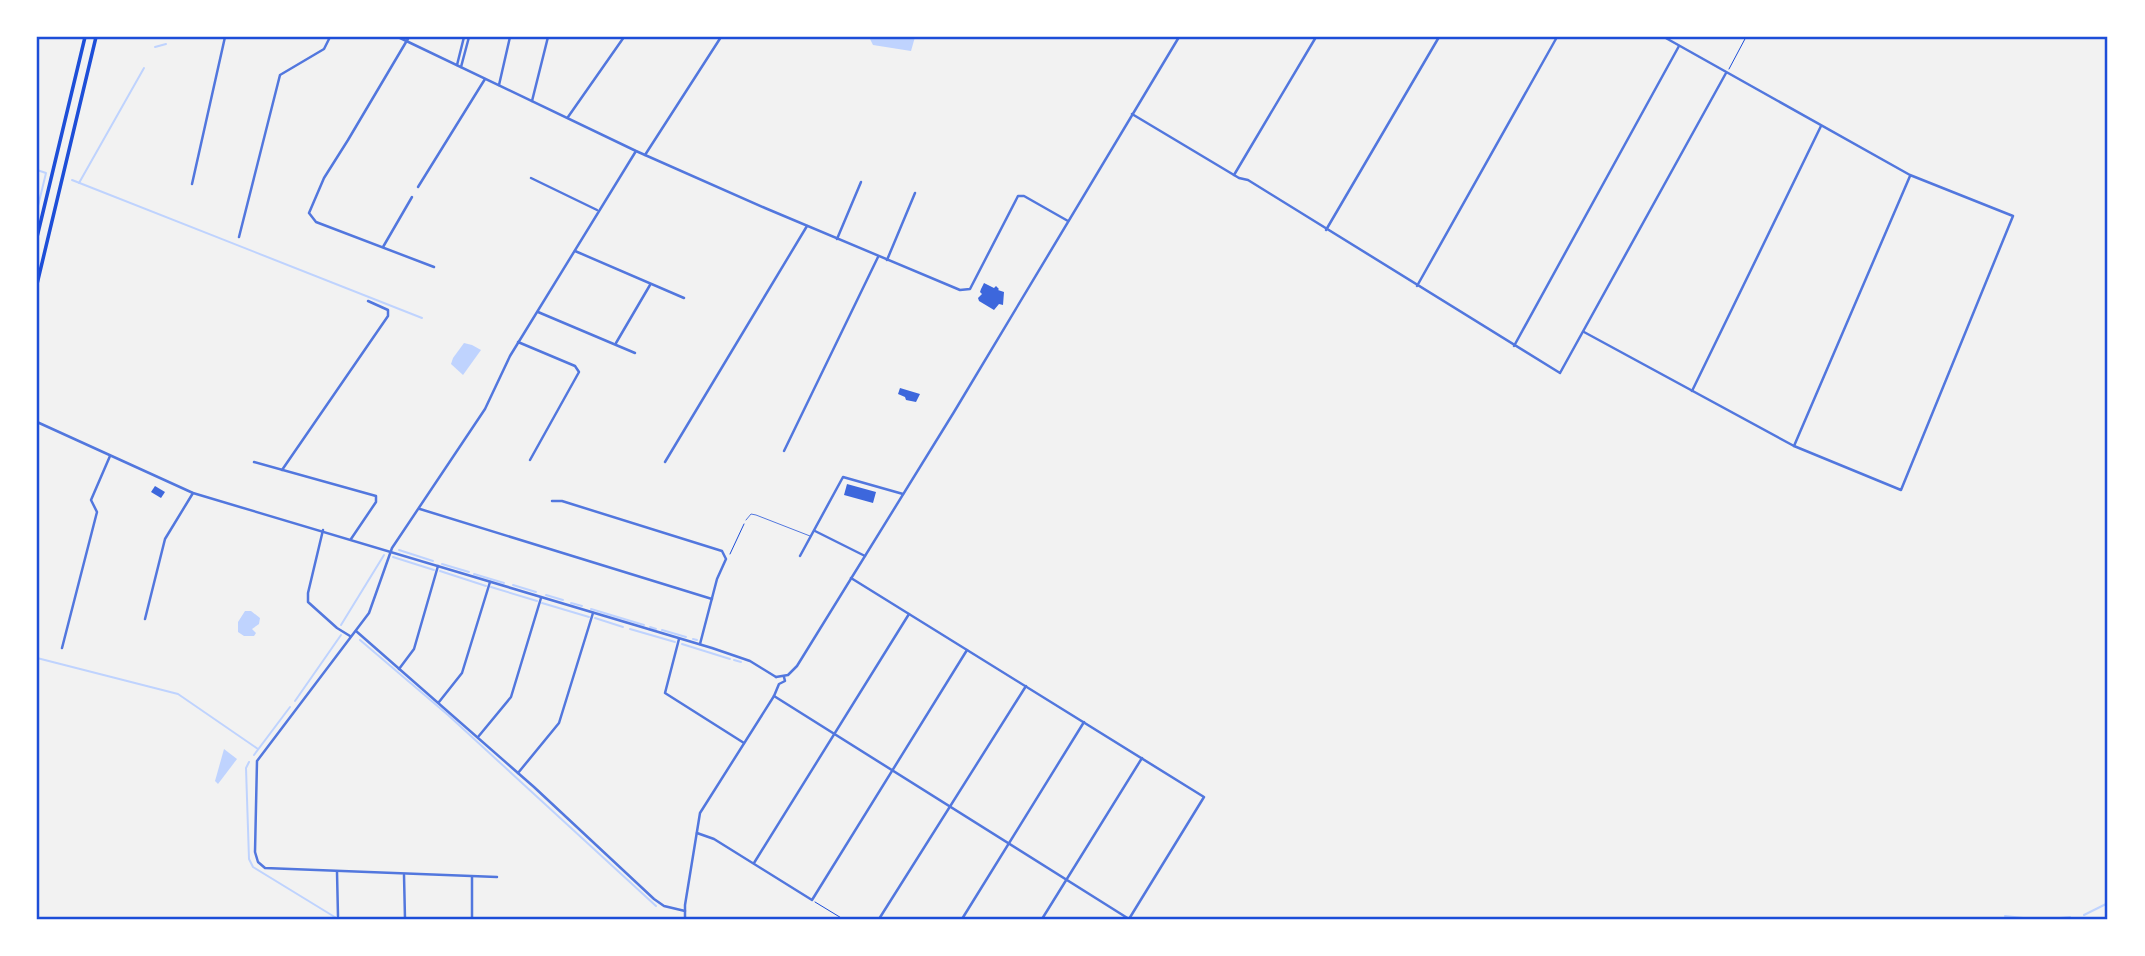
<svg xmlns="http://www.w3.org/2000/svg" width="2145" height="956" viewBox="0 0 2145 956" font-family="Spectral,serif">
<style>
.water{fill:#bfd3fe}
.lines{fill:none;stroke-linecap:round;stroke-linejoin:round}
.stream{stroke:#bfd3fe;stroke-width:2}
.building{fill:#3d67dc}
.path{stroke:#1d4ed8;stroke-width:1}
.service{stroke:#5277de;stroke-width:1}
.minor{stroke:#5277de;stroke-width:2.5}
.tertiary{stroke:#5277de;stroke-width:2.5}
.primary{stroke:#1d4ed8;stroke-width:3.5}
.neatline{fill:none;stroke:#1d4ed8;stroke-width:2.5}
</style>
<rect width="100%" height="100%" fill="#f2f2f2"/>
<g class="water">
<polygon points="869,37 915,37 911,51 873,45"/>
<polygon points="464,343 472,345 481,350 463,375 451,364 453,358"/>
<polygon points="245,611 251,611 260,618 259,624 252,629 256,633 254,636 244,636 238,632 238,622"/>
<polygon points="224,749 237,759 218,784 215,781"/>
</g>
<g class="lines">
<g class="stream">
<polyline points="155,47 166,44"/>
<polyline points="37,170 46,173 38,206"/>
<polyline points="72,180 422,318"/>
<polyline points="79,183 144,68"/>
<polyline points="399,550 433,561"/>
<polyline points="393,557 434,570"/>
<polyline points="442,564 469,572"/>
<polyline points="440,571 486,586"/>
<polyline points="474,574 504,583"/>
<polyline points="513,585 536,592"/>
<polyline points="491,587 537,601"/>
<polyline points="546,595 563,600"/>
<polyline points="542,603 589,617"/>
<polyline points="571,603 582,606"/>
<polyline points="591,609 644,625"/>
<polyline points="595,618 623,627"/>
<polyline points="341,625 384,555"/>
<polyline points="650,627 656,629"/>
<polyline points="630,629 675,642"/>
<polyline points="662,630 686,637"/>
<polyline points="693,639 697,640"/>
<polyline points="360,640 448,715 656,906"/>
<polyline points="682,644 730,659"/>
<polyline points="37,658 178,694 258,749"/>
<polyline points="734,660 741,662"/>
<polyline points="295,701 341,635"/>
<polyline points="254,755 290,707"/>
<polyline points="249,762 246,768 249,859 253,867 338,919"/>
<polyline points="2084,915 2108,903"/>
<polyline points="2005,916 2032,919"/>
<polyline points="2050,919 2070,917"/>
</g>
</g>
<g class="building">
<polygon points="984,283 994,288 996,286 999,289 998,290 1004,292 1003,305 999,304 994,310 979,301 978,298 982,294 980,292 981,289"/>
<polygon points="900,388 920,394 916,402 906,400 905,397 898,394"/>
<polygon points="847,484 876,492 873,503 844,495"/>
<polygon points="155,486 165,492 161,498 151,492"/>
</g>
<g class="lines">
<g class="path">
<polyline points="1729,69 1746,37"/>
<polyline points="730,554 744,524"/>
<polyline points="815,902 843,919"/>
</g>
<polyline class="service" points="746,520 751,514 756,515 810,536"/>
<g class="minor">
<polyline points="398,37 636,151 765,208 960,290 970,289 1018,196 1024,196 1068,221"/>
<polyline points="409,37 348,140 324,178 309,213 316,222 434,267"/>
<polyline points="457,65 464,37"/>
<polyline points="461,67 469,37"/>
<polyline points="499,85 510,37"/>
<polyline points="532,101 548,37"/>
<polyline points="1132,114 1239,178 1248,180 1560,373 1726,73"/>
<polyline points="568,117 624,37"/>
<polyline points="645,155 721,37"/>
<polyline points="1234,175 1316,37"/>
<polyline points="531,178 597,210"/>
<polyline points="192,184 225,37"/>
<polyline points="418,187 485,79"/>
<polyline points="1326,230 1439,37"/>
<polyline points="239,237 280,75 324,49 330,37"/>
<polyline points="837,239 861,182"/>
<polyline points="383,247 412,197"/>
<polyline points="575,251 684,298"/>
<polyline points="887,260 915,193"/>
<polyline points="1417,286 1557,37"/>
<polyline points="538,312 635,353"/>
<polyline points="1584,332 1794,446 1901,490 2013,216 1910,175 1664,37"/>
<polyline points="518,342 575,366 579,372 530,460"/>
<polyline points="616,343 650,285"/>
<polyline points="1514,346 1679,46"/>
<polyline points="1692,391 1821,126"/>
<polyline points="1794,446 1910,176"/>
<polyline points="784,451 878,257"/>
<polyline points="254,462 376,496 376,502 351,539"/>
<polyline points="665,462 807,226"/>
<polyline points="282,470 388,316 388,310 368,301"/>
<polyline points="552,501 562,501 722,551 726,559 717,579 700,644"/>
<polyline points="420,509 712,599"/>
<polyline points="323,530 308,593 308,602 337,628 350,636"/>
<polyline points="815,531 865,556"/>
<polyline points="800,556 843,477 903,494"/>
<polyline points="851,578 1204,797 1129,919"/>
<polyline points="145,619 165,539 193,493"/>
<polyline points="356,631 534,787 654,899 664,906 685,911"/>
<polyline points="679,639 665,693 744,743"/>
<polyline points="62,648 97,512 91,500 110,456"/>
<polyline points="399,669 414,649 438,566"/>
<polyline points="774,696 1129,919"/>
<polyline points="439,702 462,673 490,582"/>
<polyline points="478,737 511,697 541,598"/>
<polyline points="518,773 559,723 593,613"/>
<polyline points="697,833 714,839 812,900 967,650"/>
<polyline points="754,863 909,614"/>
<polyline points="337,872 338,916"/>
<polyline points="404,875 405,919"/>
<polyline points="472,877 472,919"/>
<polyline points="497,877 265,868 258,862 255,852 257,761 369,613 392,548 485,409 510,356 636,151"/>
<polyline points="879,919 1026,686"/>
<polyline points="962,919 1084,722"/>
<polyline points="1042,919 1142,758"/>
</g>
<g class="tertiary">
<polyline points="37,422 193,493 712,648 750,661 776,677"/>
<polyline points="776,677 788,675 797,666 954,412 1179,37"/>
<polyline points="685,919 685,905 700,813 774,696 779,684 785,681 784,677"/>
</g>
<g class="primary">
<polyline points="37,237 85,37"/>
<polyline points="37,284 96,37"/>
</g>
</g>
<rect width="2145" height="956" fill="none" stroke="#ffffff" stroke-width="77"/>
<rect x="38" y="38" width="2068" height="880" class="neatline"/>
</svg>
